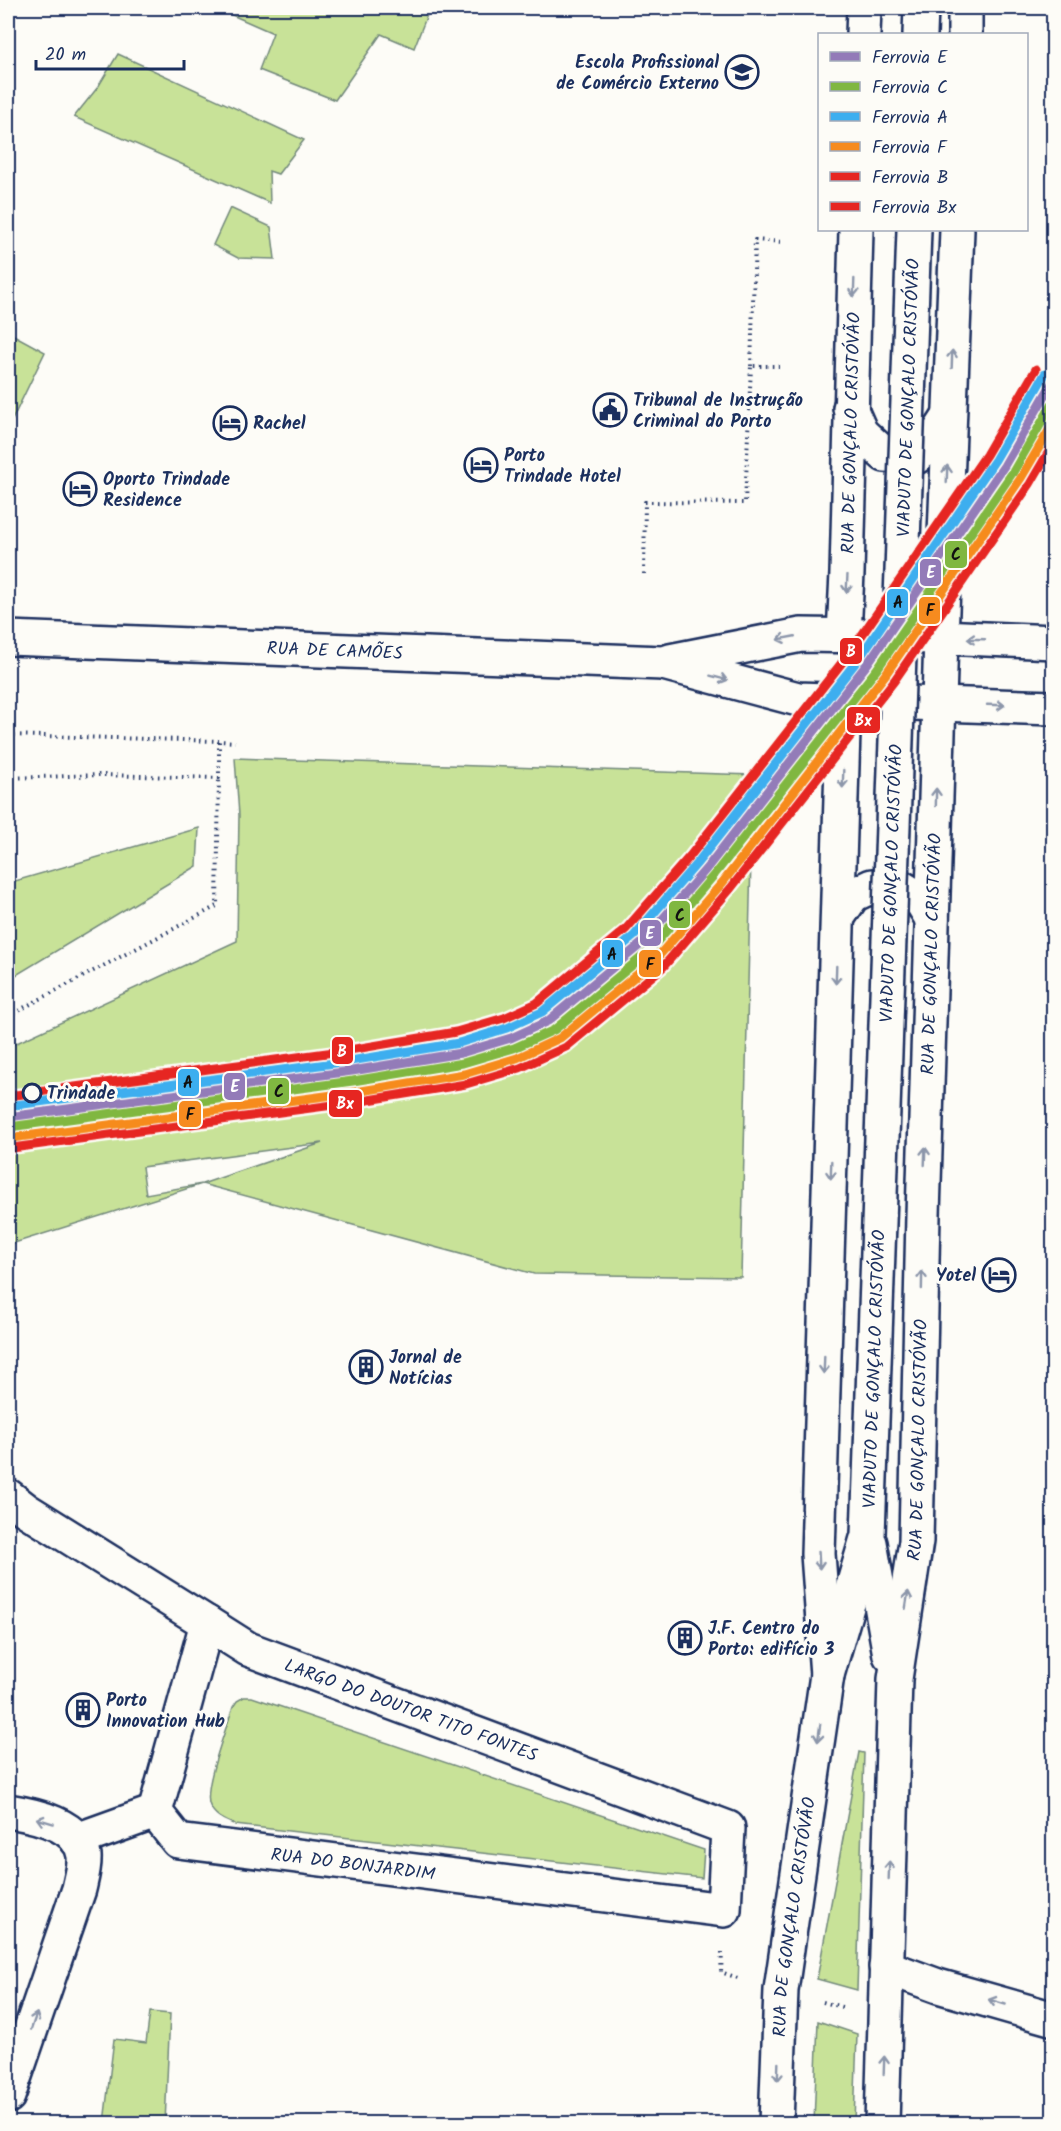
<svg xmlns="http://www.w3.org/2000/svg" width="1061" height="2131" viewBox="0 0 1061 2131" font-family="Kalam,sans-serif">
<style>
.green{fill:#c8e298;stroke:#72887b;stroke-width:1.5;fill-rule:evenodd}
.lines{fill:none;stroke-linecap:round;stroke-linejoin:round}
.street-casing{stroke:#1b2f5e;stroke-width:38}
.secondary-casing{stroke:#1b2f5e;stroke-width:38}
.path{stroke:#1b2f5e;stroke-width:4;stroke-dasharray:1.5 4.5;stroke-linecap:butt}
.street{stroke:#fdfcf7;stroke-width:33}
.secondary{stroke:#fdfcf7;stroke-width:33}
.secondary-bridge-casing{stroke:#1b2f5e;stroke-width:38;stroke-linecap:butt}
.secondary-bridge{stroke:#fdfcf7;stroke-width:33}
.rail-1-casing{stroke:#fdfcf7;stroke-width:14}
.rail-2-casing{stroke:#fdfcf7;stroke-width:14}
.rail-3-casing{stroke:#fdfcf7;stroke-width:14}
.rail-4-casing{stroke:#fdfcf7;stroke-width:14}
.rail-5-casing{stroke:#fdfcf7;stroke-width:14}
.rail-6-casing{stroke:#fdfcf7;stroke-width:14}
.rail-1{stroke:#937bb8;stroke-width:9}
.rail-2{stroke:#80b741;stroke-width:9}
.rail-3{stroke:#3caeef;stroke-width:9}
.rail-4{stroke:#f68b1f;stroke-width:9}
.rail-5{stroke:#e62621;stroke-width:9}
.rail-6{stroke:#e62621;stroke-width:9}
.oneway{stroke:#8c96aa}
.stop-dot{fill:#fdfcf7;stroke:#1b2f5e;stroke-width:3}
.labels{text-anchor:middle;stroke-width:6;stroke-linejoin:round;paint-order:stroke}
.poi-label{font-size:18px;font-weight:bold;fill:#1b2f5e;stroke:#fdfcf7;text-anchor:start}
.street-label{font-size:18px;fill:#1b2f5e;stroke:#fdfcf7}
.stop-label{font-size:18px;font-weight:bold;fill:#1b2f5e;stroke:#fdfcf7;text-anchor:start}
.line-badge{stroke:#fdfcf7;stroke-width:2}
.badge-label{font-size:16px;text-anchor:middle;font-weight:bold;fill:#fff}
.pale-badge-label{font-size:16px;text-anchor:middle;font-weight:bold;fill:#111}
</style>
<rect width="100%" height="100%" fill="#fdfcf7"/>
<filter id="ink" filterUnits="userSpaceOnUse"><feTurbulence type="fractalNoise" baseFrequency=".0167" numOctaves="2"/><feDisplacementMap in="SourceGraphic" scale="12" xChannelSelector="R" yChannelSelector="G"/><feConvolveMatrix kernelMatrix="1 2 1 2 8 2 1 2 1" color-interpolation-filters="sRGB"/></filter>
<g filter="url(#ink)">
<g class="green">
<polygon points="216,8 411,8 427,15 414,48 381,34 335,100 259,70 273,33"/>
<polygon points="118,54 304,140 278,174 269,171 270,203 74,117 98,87"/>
<polygon points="230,208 271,227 275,259 238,258 213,245"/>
<polygon points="8,332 45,352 12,420 8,419"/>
<path d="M235 758 753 775 741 1277 534 1274 202 1184 8 1245V1047L237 941 239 815ZM322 1143 202 1184 146 1194 142 1167Z"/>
<polygon points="199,828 197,866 8,980 8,883"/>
<path d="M244 1697H252L704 1850 702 1878 235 1825C225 1820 215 1817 210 1806 202 1790 227 1727 233 1707L237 1701Z"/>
<polygon points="859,1752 864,1753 857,1990 817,1979"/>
<polygon points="150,2012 170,2014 165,2123 104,2123 114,2039 146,2043"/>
<polygon points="818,2021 857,2034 854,2123 814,2123"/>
</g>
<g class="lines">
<g class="street-casing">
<g id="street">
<polyline points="8,1496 26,1510 207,1623"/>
<polygon points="207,1623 248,1649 728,1828 724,1910 178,1841 155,1812"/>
<path d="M8 1811C34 1815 80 1824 84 1856 85 1866 81 1880 79 1889L8 2096"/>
<polyline points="77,1840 155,1812"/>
<polyline points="886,1967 938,1986 1054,2019"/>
</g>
</g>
<g class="secondary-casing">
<g id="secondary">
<polyline points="863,34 864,8"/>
<polyline points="920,34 921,8"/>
<polyline points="965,34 965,8"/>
<polyline points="850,408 861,433 885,455 916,457 934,440 949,417"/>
<path id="s1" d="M844 635 847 573 856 230"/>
<path id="s2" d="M8 638 663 663 798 699 1054 708"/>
<polyline points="670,661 801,635 941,637 1054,642"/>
<polyline points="838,917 853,895 872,886 899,886 920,899 932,919"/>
<polyline points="870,1543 890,1655"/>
<polyline points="827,1675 818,1554 844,699"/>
<path id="s3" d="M776 2124 781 1990 827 1675 868 1535"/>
<path id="s4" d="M882 2124 895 1679 916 1541 923 1215 941 637 957 230"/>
</g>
</g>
<g class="path">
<polyline points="751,366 755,240 784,242"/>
<polyline points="644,574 645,502 745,503 751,366 779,366"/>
<polyline points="8,735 219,741"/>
<polyline points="8,778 101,775 219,778 219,741 235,742"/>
<polyline points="8,1016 217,906 219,778"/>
<polyline points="722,1952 721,1972 741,1979"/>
<polyline points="823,2002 842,2007"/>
</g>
<use href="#street" class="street"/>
<use href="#secondary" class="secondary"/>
<g class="secondary-bridge-casing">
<g id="secondary-bridge">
<path id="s5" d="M868 1535 914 230"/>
</g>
</g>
<use href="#secondary-bridge" class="secondary-bridge"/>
<g class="rail-1-casing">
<polyline id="rail-1" points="8,1117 352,1071 461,1053 511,1038 548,1021 641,944 706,869 868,663 1004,466 1054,380"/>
</g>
<g class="rail-2-casing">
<polyline id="rail-2" points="9,1127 353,1081 463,1063 514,1048 554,1030 648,952 714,875 877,669 1013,472 1054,401"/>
</g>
<g class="rail-3-casing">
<polyline id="rail-3" points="8,1106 350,1061 459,1043 507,1028 542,1012 634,936 698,862 860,657 995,460 1045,374"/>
</g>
<g class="rail-4-casing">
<polyline id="rail-4" points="11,1138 355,1092 464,1074 517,1058 560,1038 656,959 723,882 885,675 1021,478 1054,422"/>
</g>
<g class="rail-5-casing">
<polyline id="rail-5" points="8,1096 349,1050 456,1032 504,1018 537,1003 626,929 690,856 851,651 986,455 1036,369"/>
</g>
<g class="rail-6-casing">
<polyline id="rail-6" points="12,1148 356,1102 466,1084 520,1068 566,1047 663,967 731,888 894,681 1030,484 1054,443"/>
</g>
<use href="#rail-1" class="rail-1"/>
<use href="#rail-2" class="rail-2"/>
<use href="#rail-3" class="rail-3"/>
<use href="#rail-4" class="rail-4"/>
<use href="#rail-5" class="rail-5"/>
<use href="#rail-6" class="rail-6"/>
</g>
<defs><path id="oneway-shaft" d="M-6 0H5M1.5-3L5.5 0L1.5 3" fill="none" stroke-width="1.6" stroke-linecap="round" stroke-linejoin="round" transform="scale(1.5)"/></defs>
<g class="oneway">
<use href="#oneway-shaft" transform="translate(854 288) rotate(92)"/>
<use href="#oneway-shaft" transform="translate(952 359) rotate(-88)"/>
<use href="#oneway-shaft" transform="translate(947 474) rotate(-88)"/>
<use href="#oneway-shaft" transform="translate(847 584) rotate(93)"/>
<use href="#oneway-shaft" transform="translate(786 638) rotate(169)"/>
<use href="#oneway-shaft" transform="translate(976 639) rotate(-178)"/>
<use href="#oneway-shaft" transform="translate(719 678) rotate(15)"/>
<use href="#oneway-shaft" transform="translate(996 705) rotate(2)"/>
<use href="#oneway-shaft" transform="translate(843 779) rotate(92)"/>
<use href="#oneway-shaft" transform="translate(936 797) rotate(-89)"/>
<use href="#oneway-shaft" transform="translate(836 975) rotate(92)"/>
<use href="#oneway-shaft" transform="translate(925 1156) rotate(-88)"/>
<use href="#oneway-shaft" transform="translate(831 1170) rotate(92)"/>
<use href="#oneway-shaft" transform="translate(922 1280) rotate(-89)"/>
<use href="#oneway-shaft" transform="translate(824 1365) rotate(92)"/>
<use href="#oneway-shaft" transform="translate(819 1560) rotate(87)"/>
<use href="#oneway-shaft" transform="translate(907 1600) rotate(-81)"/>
<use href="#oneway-shaft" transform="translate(819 1733) rotate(98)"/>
<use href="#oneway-shaft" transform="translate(45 1821) rotate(-163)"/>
<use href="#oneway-shaft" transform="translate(889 1870) rotate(-88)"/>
<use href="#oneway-shaft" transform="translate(997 2002) rotate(-164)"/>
<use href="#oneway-shaft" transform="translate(34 2021) rotate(-71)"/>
<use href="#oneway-shaft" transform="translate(884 2065) rotate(-88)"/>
<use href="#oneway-shaft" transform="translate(778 2072) rotate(92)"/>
</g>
</g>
<defs>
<g id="school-ring" transform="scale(1.725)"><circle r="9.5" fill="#fdfcf7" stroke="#1b2f5e" stroke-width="1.5"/><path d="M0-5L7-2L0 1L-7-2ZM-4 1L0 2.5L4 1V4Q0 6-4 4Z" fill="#1b2f5e"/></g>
<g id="civic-ring" transform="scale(1.725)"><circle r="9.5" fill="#fdfcf7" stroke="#1b2f5e" stroke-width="1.5"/><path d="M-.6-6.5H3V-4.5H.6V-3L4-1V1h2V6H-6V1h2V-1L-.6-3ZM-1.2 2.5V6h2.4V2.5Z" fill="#1b2f5e"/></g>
<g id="hotel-ring" transform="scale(1.725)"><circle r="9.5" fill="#fdfcf7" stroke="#1b2f5e" stroke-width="1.5"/><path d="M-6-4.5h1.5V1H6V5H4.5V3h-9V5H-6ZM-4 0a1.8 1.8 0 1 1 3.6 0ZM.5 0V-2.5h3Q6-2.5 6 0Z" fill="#1b2f5e"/></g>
<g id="building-ring" transform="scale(1.725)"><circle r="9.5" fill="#fdfcf7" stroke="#1b2f5e" stroke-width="1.5"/><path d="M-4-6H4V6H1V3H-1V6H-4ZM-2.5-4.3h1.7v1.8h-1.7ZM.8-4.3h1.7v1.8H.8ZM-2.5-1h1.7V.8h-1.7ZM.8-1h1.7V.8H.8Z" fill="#1b2f5e"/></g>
</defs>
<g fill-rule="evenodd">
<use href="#school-ring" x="742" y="72"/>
<use href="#civic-ring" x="610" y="410"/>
<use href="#hotel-ring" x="230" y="423"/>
<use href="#hotel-ring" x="481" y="465"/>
<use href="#hotel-ring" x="80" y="489"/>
<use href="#hotel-ring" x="999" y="1275"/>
<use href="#building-ring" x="366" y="1367"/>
<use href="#building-ring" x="685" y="1638"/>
<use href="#building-ring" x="83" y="1710"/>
</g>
<circle class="stop-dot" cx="32" cy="1093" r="9"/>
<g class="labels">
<g class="poi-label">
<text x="719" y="68" text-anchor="end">Escola Profissional<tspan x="719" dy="21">de Comércio Externo</tspan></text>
<text x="633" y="406">Tribunal de Instrução<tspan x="633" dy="21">Criminal do Porto</tspan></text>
<text x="253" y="429">Rachel</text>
<text x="504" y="461">Porto<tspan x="504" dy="21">Trindade Hotel</tspan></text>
<text x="103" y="485">Oporto Trindade<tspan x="103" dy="21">Residence</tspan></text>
<text x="976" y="1281" text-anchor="end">Yotel</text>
<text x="389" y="1363">Jornal de<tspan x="389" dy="21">Notícias</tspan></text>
<text x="708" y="1634">J.F. Centro do<tspan x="708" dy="21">Porto: edifício 3</tspan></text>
<text x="106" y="1706">Porto<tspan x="106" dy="21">Innovation Hub</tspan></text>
</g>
<g class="street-label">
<text dy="6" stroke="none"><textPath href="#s5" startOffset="1138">VIADUTO DE GONÇALO CRISTÓVÃO</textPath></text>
<text dy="6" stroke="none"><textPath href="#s1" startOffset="202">RUA DE GONÇALO CRISTÓVÃO</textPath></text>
<text dy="6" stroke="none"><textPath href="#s2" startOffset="327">RUA DE CAMÕES</textPath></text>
<text dy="6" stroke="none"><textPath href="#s5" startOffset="652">VIADUTO DE GONÇALO CRISTÓVÃO</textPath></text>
<text dy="6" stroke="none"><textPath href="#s4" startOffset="1172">RUA DE GONÇALO CRISTÓVÃO</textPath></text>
<text dy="6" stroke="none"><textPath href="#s5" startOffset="166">VIADUTO DE GONÇALO CRISTÓVÃO</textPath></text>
<text dy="6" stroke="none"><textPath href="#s4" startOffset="686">RUA DE GONÇALO CRISTÓVÃO</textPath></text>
<text transform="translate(411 1710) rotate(20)" y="6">LARGO DO DOUTOR TITO FONTES</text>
<text transform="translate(353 1864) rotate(7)" y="6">RUA DO BONJARDIM</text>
<text dy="6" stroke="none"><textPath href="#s3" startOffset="208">RUA DE GONÇALO CRISTÓVÃO</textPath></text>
</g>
<g class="stop-label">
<text x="47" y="1099">Trindade</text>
</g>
</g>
<g class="line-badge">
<rect x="944" y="540" width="24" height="29" rx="6" fill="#80b741"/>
<rect x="919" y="558" width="23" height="29" rx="6" fill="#937bb8"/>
<rect x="886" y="588" width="23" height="29" rx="6" fill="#3caeef"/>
<rect x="918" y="596" width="23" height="29" rx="6" fill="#f68b1f"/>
<rect x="839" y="637" width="24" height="28" rx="6" fill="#e62621"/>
<rect x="846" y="706" width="35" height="28" rx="6" fill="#e62621"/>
<rect x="668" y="900" width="23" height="29" rx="6" fill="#80b741"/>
<rect x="639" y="919" width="23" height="28" rx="6" fill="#937bb8"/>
<rect x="601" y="939" width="23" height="29" rx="6" fill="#3caeef"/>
<rect x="638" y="949" width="24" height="29" rx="6" fill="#f68b1f"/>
<rect x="331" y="1036" width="23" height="29" rx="6" fill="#e62621"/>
<rect x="177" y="1068" width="23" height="29" rx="6" fill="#3caeef"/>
<rect x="223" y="1072" width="23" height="29" rx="6" fill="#937bb8"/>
<rect x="267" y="1077" width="23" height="28" rx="6" fill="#80b741"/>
<rect x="328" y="1089" width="35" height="29" rx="6" fill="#e62621"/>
<rect x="178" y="1100" width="24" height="28" rx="6" fill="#f68b1f"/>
</g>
<g class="badge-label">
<text x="931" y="578">E</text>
<text x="851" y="657">B</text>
<text x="863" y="726">Bx</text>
<text x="650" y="939">E</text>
<text x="342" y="1057">B</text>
<text x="235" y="1092">E</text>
<text x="345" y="1109">Bx</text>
</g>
<g class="pale-badge-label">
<text x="956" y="560">C</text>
<text x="898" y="608">A</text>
<text x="930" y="616">F</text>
<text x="680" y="921">C</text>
<text x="612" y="960">A</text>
<text x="650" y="970">F</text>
<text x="188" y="1088">A</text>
<text x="279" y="1097">C</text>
<text x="190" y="1120">F</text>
</g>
<rect width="1061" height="2131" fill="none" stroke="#fdfcf7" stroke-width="30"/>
<rect x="15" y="15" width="1031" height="2101" fill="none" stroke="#1b2f5e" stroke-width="2" filter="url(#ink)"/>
<rect x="818" y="33" width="210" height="198" fill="#fdfcf7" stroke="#a3aaba" stroke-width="1.5"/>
<rect x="830" y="52" width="30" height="9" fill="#937bb8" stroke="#a3aaba" stroke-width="1.5"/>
<text x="872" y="63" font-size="18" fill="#1b2f5e">Ferrovia E</text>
<rect x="830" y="82" width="30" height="9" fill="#80b741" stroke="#a3aaba" stroke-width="1.5"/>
<text x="872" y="93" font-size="18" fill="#1b2f5e">Ferrovia C</text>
<rect x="830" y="112" width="30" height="9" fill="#3caeef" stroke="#a3aaba" stroke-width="1.5"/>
<text x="872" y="123" font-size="18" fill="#1b2f5e">Ferrovia A</text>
<rect x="830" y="142" width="30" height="9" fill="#f68b1f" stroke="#a3aaba" stroke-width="1.5"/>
<text x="872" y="153" font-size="18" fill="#1b2f5e">Ferrovia F</text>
<rect x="830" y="172" width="30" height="9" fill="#e62621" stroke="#a3aaba" stroke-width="1.5"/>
<text x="872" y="183" font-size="18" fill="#1b2f5e">Ferrovia B</text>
<rect x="830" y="202" width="30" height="9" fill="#e62621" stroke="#a3aaba" stroke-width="1.5"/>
<text x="872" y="213" font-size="18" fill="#1b2f5e">Ferrovia Bx</text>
<path d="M36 60v9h148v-9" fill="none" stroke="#1b2f5e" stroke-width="3"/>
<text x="45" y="60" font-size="18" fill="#1b2f5e" stroke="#fdfcf7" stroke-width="4.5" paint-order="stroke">20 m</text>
</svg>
